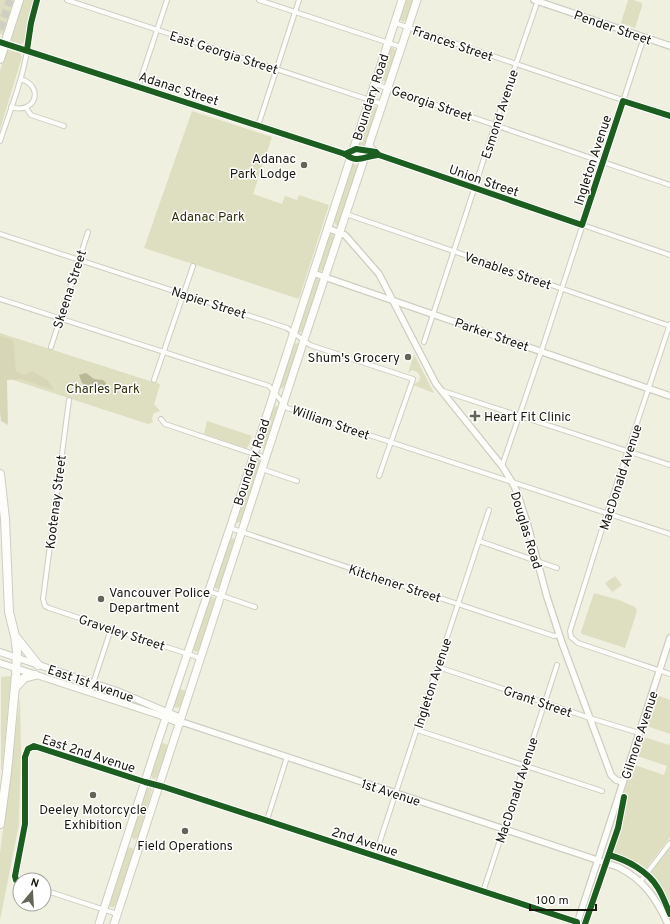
<svg xmlns="http://www.w3.org/2000/svg" width="670" height="924" viewBox="0 0 670 924" font-family="Overpass,sans-serif">
<style>
.green{fill:#dedec0}
.forest{fill:#d7d7b8}
.water{fill:#b9b998}
.lines{fill:none;stroke-linecap:round;stroke-linejoin:round}
.motorway-tunnel{stroke:#d0d0c2;stroke-width:8;stroke-dasharray:8 4;stroke-linecap:butt}
.minor-casing{stroke:#cdcdc2;stroke-width:6}
.tertiary-casing{stroke:#cdcdc2;stroke-width:8}
.secondary-casing{stroke:#cdcdc2;stroke-width:8}
.primary-casing{stroke:#cdcdc2;stroke-width:9}
.motorway-casing{stroke:#cdcdc2;stroke-width:10}
.minor{stroke:#fdfdfa;stroke-width:4}
.tertiary{stroke:#fdfdfa;stroke-width:5.5}
.secondary{stroke:#fdfdfa;stroke-width:6}
.primary{stroke:#fdfdfa;stroke-width:7}
.motorway{stroke:#fdfdfa;stroke-width:8}
.minor-bridge-casing{stroke:#cdcdc2;stroke-width:6;stroke-linecap:butt}
.minor-bridge{stroke:#fdfdfa;stroke-width:4}
.cycleway-casing{stroke:#fff;stroke-width:8}
.cycleway{stroke:#1b5e20;stroke-width:6}
.poi-dot{fill:#646458;stroke:#fff;stroke-width:1.5}
.labels{text-anchor:middle;stroke-width:3;stroke-linejoin:round;paint-order:stroke}
.street-label{font-size:13px;fill:#18180f;stroke:#fff}
.poi-label{font-size:13px;fill:#18180f;stroke:#fff;text-anchor:end}
.park-label{font-size:13px;fill:#302f0b;stroke:#fff}
</style>
<rect width="100%" height="100%" fill="#f0f0e1"/>
<g class="green">
<polygon points="0,0 14,0 3,35 0,34"/>
<polygon points="22,0 34,0 27,24 25,42 21,44 9,40"/>
<polygon points="405,0 413,0 407,19 403,22 399,19 399,17"/>
<polygon points="628,0 633,0 642,3 642,6 635,28 621,23"/>
<polygon points="393,48 395,49 396,53 387,80 385,82 380,80 380,77 389,49"/>
<polygon points="8,50 20,53 22,57 0,129 0,71 7,51"/>
<polygon points="372,105 375,106 377,109 366,143 361,149 357,149 371,106"/>
<polygon points="192,111 272,137 253,194 282,204 285,196 297,200 299,195 329,205 299,299 144,248"/>
<polygon points="351,163 359,166 338,227 335,224 334,217"/>
<polygon points="329,234 333,235 335,238 325,269 320,271 317,267"/>
<polygon points="315,279 318,279 320,283 304,330 300,333 297,331"/>
<polygon points="0,333 153,382 156,382 160,385 154,404 160,411 154,413 152,418 153,422 148,424 7,378 0,344"/>
<polygon points="298,343 299,344 287,384 284,387 280,389 278,388 293,344"/>
<polygon points="414,354 434,393 413,385 419,381 420,376 417,372 412,370 408,373"/>
<polygon points="275,406 277,406 279,407 266,447 261,450 260,447 270,413"/>
<polygon points="207,421 252,436 248,447 246,448 204,434"/>
<polygon points="256,458 260,460 260,465 242,521 238,523 236,522"/>
<polygon points="230,538 233,538 235,543 220,587 217,589 213,586"/>
<polygon points="615,576 622,585 612,592 605,583"/>
<polygon points="594,593 619,600 635,607 637,611 625,648 582,634 581,632"/>
<polygon points="210,597 215,598 215,601 200,648 198,651 195,652 193,649"/>
<polygon points="11,676 2,770 1,769 1,677"/>
<polygon points="95,687 127,697 160,712 97,692 94,690"/>
<polygon points="179,689 186,691 180,707 176,708 174,706"/>
<polygon points="654,694 670,700 670,734 644,725"/>
<polygon points="20,697 21,750 19,824 0,920 0,853"/>
<polygon points="641,736 669,745 670,742 670,837 645,870 641,873 611,858 609,856 608,852 632,764 664,775 667,766 634,755"/>
<polygon points="161,742 168,745 157,777 155,779 153,779 151,775 151,771"/>
<polygon points="150,787 152,790 138,837 134,840 131,835 145,791"/>
<polygon points="130,847 133,849 133,852 116,904 114,907 110,907 109,905 126,851"/>
<polygon points="670,849 670,918 660,897 648,881 647,878 667,851"/>
</g>
<polygon class="forest" points="0,336 13,340 16,371 24,375 32,371 47,380 54,390 21,379 7,380 8,425 1,421 0,412"/>
<polygon class="water" points="86,373 94,379 103,380 106,383 104,391 97,392 82,383 79,375"/>
<g class="lines">
<polyline class="motorway-tunnel" points="0,29 10,0"/>
<g class="minor-casing">
<g id="minor">
<polyline points="67,0 382,104"/>
<polyline points="259,0 401,47"/>
<polyline points="395,23 670,116"/>
<polyline points="11,45 351,156 357,155 366,150"/>
<polyline points="375,84 670,185"/>
<polyline points="138,87 167,0"/>
<path d="M11 107C35 115 45 87 21 79"/>
<polyline points="26,108 31,115 64,126"/>
<polyline points="258,126 299,0"/>
<path d="M0 141C8 117 17 94 23 70 29 47 30 23 37 0"/>
<polyline points="369,144 379,155 670,255"/>
<polyline points="365,158 379,155"/>
<polyline points="346,214 670,326"/>
<polyline points="0,234 287,328 310,345 413,379 379,476"/>
<polyline points="0,299 269,386 287,408 670,534"/>
<polyline points="670,324 607,513 570,631 571,637 578,643 670,674"/>
<polyline points="424,342 495,125 538,0"/>
<polyline points="51,347 88,232"/>
<polyline points="154,380 193,266"/>
<polyline points="440,390 670,465"/>
<polyline points="69,400 43,599 45,606 49,608 200,658"/>
<polyline points="161,419 165,424 266,458"/>
<polyline points="502,466 543,346 644,37"/>
<polyline points="262,469 297,481"/>
<polyline points="230,528 554,636 559,635"/>
<polyline points="479,541 557,568"/>
<polyline points="208,591 255,607"/>
<polyline points="438,667 590,718 639,733"/>
<polyline points="90,693 111,629"/>
<polyline points="417,730 602,791"/>
<polyline points="267,820 287,757"/>
<polyline points="375,856 489,510"/>
<polyline points="20,882 16,880 15,876 25,824 25,757 28,749 34,746 145,782 164,787 577,922"/>
<polyline points="640,882 670,843"/>
<polyline points="44,890 117,914"/>
<polyline points="483,892 557,665"/>
</g>
</g>
<g class="tertiary-casing">
<g id="tertiary">
<polyline points="534,0 670,46"/>
<polyline points="327,228 345,235 379,274 436,384 502,466 512,482 517,492 528,526 547,597 562,643 611,775 616,780 623,782"/>
<polyline points="313,273 670,396"/>
<path d="M179 723H185L618 867C644 880 656 898 668 924"/>
<polyline points="577,924 670,638"/>
</g>
</g>
<g class="secondary-casing">
<g id="secondary">
<polyline points="0,652 117,691 181,718"/>
<polyline points="0,663 159,715 179,723"/>
</g>
</g>
<g class="primary-casing">
<g id="primary">
<polyline points="99,924 159,738 232,522 402,0"/>
<polyline points="114,924 304,340 417,0"/>
</g>
</g>
<g class="motorway-casing">
<g id="motorway">
<polyline points="0,59 19,0"/>
<polyline points="0,474 5,519 9,612 15,636 17,651 16,675 7,772 0,824"/>
<polyline points="16,637 38,665"/>
<polyline points="15,688 24,678 35,675"/>
</g>
</g>
<use href="#minor" class="minor"/>
<use href="#tertiary" class="tertiary"/>
<use href="#secondary" class="secondary"/>
<use href="#primary" class="primary"/>
<use href="#motorway" class="motorway"/>
<g class="minor-bridge-casing">
<polyline id="minor-bridge" points="0,42 11,45"/>
</g>
<use href="#minor-bridge" class="minor-bridge"/>
<g class="cycleway-casing">
<g id="cycleway">
<path d="M0 42 345 154C357 164 365 156 378 155"/>
<polyline points="27,50 31,23 37,0"/>
<polyline points="345,154 356,149 376,152 379,155 582,225 623,101 670,116"/>
<path d="M609 855C627 860 648 871 658 888 663 896 666 905 670 914"/>
<polyline points="20,882 16,880 15,876 25,824 25,757 28,749 34,746 145,782 164,787 577,922 577,924"/>
<polyline points="585,924 618,828 624,797"/>
</g>
</g>
<use href="#cycleway" class="cycleway"/>
</g>
<g class="poi-dot">
<circle cx="304" cy="165" r="4"/>
<circle cx="408" cy="357" r="4"/>
<path d="M473 410h4v4h4v4h-4v4h-4v-4h-4v-4h4z"/>
<circle cx="101" cy="599" r="4"/>
<circle cx="93" cy="795" r="4"/>
<circle cx="185" cy="831" r="4"/>
</g>
<g class="labels">
<g class="street-label">
<text transform="translate(613 27) rotate(19)" y="5">Pender Street</text>
<text transform="translate(453 43) rotate(19)" y="5">Frances Street</text>
<text transform="translate(224 52) rotate(18)" y="5">East Georgia Street</text>
<text transform="translate(179 88) rotate(18)" y="5">Adanac Street</text>
<text transform="translate(370 97) rotate(-72)" y="5">Boundary Road</text>
<text transform="translate(432 103) rotate(19)" y="5">Georgia Street</text>
<text transform="translate(499 114) rotate(-72)" y="5">Esmond Avenue</text>
<text transform="translate(592 160) rotate(-72)" y="5">Ingleton Avenue</text>
<text transform="translate(484 180) rotate(19)" y="5">Union Street</text>
<text transform="translate(508 270) rotate(19)" y="5">Venables Street</text>
<text transform="translate(69 289) rotate(-72)" y="5">Skeena Street</text>
<text transform="translate(209 302) rotate(18)" y="5">Napier Street</text>
<text transform="translate(492 334) rotate(19)" y="5">Parker Street</text>
<text transform="translate(331 422) rotate(19)" y="5">William Street</text>
<text transform="translate(251 462) rotate(-72)" y="5">Boundary Road</text>
<text transform="translate(620 477) rotate(-72)" y="5">MacDonald Avenue</text>
<text transform="translate(55 502) rotate(-83)" y="5">Kootenay Street</text>
<text transform="translate(527 530) rotate(73)" y="5">Douglas Road</text>
<text transform="translate(395 583) rotate(18)" y="5">Kitchener Street</text>
<text transform="translate(122 632) rotate(18)" y="5">Graveley Street</text>
<text transform="translate(91 683) rotate(19)" y="5">East 1st Avenue</text>
<text transform="translate(432 683) rotate(-72)" y="5">Ingleton Avenue</text>
<text transform="translate(538 701) rotate(19)" y="5">Grant Street</text>
<text transform="translate(639 735) rotate(-72)" y="5">Gilmore Avenue</text>
<text transform="translate(89 753) rotate(18)" y="5">East 2nd Avenue</text>
<text transform="translate(516 790) rotate(-72)" y="5">MacDonald Avenue</text>
<text transform="translate(391 792) rotate(18)" y="5">1st Avenue</text>
<text transform="translate(365 841) rotate(18)" y="5">2nd Avenue</text>
</g>
<g class="poi-label">
<text x="296" y="163">Adanac<tspan x="296" dy="15">Park Lodge</tspan></text>
<text x="400" y="362">Shum's Grocery</text>
<text x="484" y="421" text-anchor="start">Heart Fit Clinic</text>
<text x="109" y="597" text-anchor="start">Vancouver Police<tspan x="109" dy="15">Department</tspan></text>
<text x="93" y="814" text-anchor="middle">Deeley Motorcycle<tspan x="93" dy="15">Exhibition</tspan></text>
<text x="185" y="850" text-anchor="middle">Field Operations</text>
</g>
<g class="park-label">
<text x="208" y="221">Adanac Park</text>
<text x="103" y="393">Charles Park</text>
</g>
</g>
<g transform="translate(32 892) rotate(18)"><circle r="19" fill="#ffffff" stroke="#a3a39f"/>
<path d="M0-3L7 15L0 10L-7 15Z" fill="#646458"/>
<text y="-6" font-size="11" font-weight="bold" text-anchor="middle" fill="#18180f">N</text>
</g>
<path d="M530 904v6h66v-6" fill="none" stroke="#18180f" stroke-width="2"/>
<text x="536" y="904" font-size="12" fill="#18180f" stroke="#ffffff" stroke-width="3" paint-order="stroke">100 m</text>
</svg>
